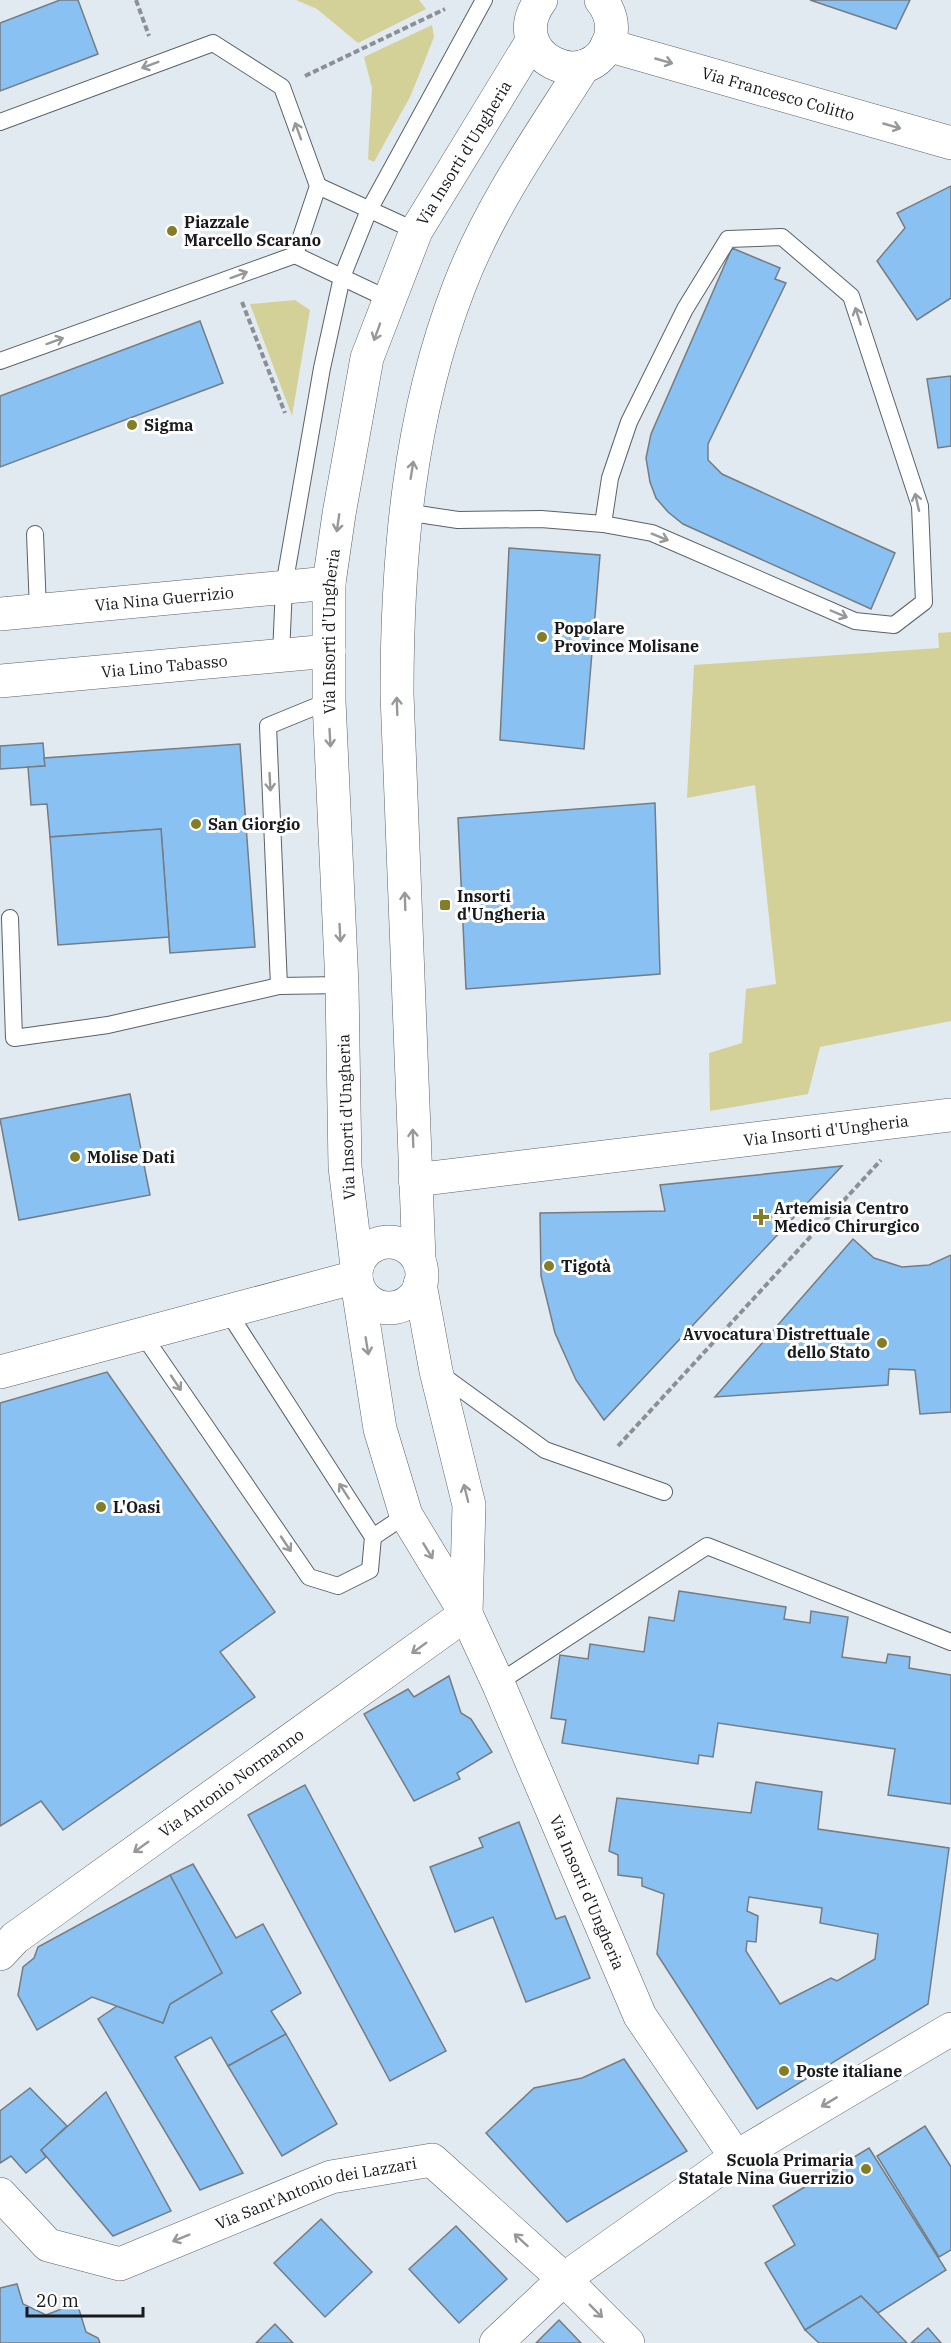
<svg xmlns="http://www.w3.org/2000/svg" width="951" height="2343" viewBox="0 0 951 2343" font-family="'IBM Plex Serif',serif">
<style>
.green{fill:#d3d198}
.building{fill:#89c1f2;stroke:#757c82;stroke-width:1.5;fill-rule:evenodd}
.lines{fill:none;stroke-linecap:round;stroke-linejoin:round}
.service-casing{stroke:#5b6268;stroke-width:18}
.minor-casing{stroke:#5b6268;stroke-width:34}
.secondary-casing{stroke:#5b6268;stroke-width:34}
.path{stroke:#8b9096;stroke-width:4;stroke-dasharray:6 3;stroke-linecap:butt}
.service{stroke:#fff;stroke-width:16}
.minor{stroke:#fff;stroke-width:33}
.secondary{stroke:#fff;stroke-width:33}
.oneway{stroke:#979899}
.poi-dot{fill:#837e26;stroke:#fff;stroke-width:2}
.labels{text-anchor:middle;stroke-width:6;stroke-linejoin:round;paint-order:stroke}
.street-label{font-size:16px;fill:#181a1d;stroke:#fff}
.poi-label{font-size:16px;font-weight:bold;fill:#181a1d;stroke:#fff;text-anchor:start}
</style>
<rect width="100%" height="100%" fill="#e2eaf1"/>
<g class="green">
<polygon points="296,0 419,0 426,9 358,43 317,9"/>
<polygon points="432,25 434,37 423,65 410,97 374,162 368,159 372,88 364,57"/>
<polygon points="295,300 310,310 292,416 250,304"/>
<polygon points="951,632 951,1021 820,1047 808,1094 710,1111 709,1053 742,1043 746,989 776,984 755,785 687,798 694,665 939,648 938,633"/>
</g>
<g class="building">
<polygon points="60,0 78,0 98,54 0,91 0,23"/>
<polygon points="810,0 910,0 896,29"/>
<polygon points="951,186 951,298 917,320 877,261 905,228 897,213"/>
<polygon points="732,248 780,268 775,279 786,283 708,444 708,460 722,474 895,553 871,609 683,524 668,512 656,498 650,482 646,458 651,434"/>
<polygon points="200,321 223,383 0,467 0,396"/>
<polygon points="951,376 951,446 938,448 927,379"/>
<polygon points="509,548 600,555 584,749 500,740"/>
<polygon points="43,743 45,766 0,769 0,746"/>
<polygon points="240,744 255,947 170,953 161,829 50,837 47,804 31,805 28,767 45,766 44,758"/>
<polygon points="655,803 660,974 466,989 458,818"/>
<polygon points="161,829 169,937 58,945 50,837"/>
<polygon points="130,1094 150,1195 19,1220 0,1119"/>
<polygon points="842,1166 604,1420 576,1380 555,1333 541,1276 540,1213 665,1211 660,1185"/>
<polygon points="853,1239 874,1258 902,1267 929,1265 951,1255 951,1412 920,1414 915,1370 889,1369 888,1385 715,1397"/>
<polygon points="107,1372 275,1612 220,1652 255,1697 63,1830 41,1801 0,1826 0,1403"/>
<polygon points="679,1591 786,1607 784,1619 810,1623 811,1611 848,1617 842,1657 886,1663 888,1654 910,1657 909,1668 951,1675 951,1804 888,1795 895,1749 718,1723 713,1757 699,1755 698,1764 562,1743 566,1720 551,1718 560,1655 588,1659 590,1644 644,1652 649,1617 674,1621"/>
<polygon points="449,1676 461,1713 471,1719 492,1752 457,1773 460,1779 414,1801 364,1714 408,1689 414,1697"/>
<path d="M756 1782 822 1792 818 1829 949 1848 928 2004 757 2109 657 1954 664 1894 642 1886V1878L618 1875V1855L609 1851 617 1798 751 1813ZM749 1897 822 1908 820 1923 878 1934 875 1959 837 1981 831 1978 780 2004 746 1951 747 1941 756 1942 758 1916 747 1911Z"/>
<polygon points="305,1785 446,2051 390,2081 248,1815"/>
<polygon points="519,1822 556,1919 565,1916 590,1978 526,2002 493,1917 455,1932 430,1867 483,1847 479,1838"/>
<polygon points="193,1864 236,1938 263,1924 301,1993 271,2011 286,2034 228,2066 211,2037 175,2057 243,2173 200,2190 98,2019 117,2006 163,2023 170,2004 222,1973 170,1875"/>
<polygon points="170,1875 222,1973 170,2004 163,2023 92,1997 37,2030 18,1995 23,1967 34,1958 38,1947"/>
<polygon points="286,2034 337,2124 282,2156 228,2066"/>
<polygon points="624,2059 687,2151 567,2222 486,2133 534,2088 582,2078"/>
<polygon points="30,2088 67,2126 41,2150 46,2157 26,2173 11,2156 0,2163 0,2111"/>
<polygon points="106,2092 171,2211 113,2236 41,2150"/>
<polygon points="925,2126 951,2167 951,2250 939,2257 877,2156"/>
<polygon points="869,2148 946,2270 878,2313 861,2296 805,2330 765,2263 795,2245 773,2206"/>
<polygon points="321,2219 372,2272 325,2317 274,2263"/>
<polygon points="456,2226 507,2279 459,2323 409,2269"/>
<polygon points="17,2284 23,2304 46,2315 77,2303 86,2332 98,2338 100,2343 0,2343 0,2288"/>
<polygon points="861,2296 907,2343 819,2343 805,2330"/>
<polygon points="559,2320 581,2343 536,2343"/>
<polygon points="275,2324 293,2343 256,2343"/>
<polygon points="928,2328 941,2343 911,2343"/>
</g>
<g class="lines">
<g class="service-casing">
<g id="service">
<polyline points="0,122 213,43 282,87 318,186 295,255 0,361"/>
<polyline points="318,186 416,231"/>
<polyline points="295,255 388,299"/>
<polyline points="405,512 458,520 541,519 603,524 652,533 855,621 894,625 924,602 920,506 851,296 782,237 728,239 685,309 629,422 610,478 603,524"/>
<polyline points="35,534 38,610"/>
<polyline points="281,655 284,586 322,368 342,277 369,210 484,0"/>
<polyline points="10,918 14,1038 108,1025 279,986 342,985"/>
<polyline points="279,986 268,726 329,701"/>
<polyline points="143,1335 309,1577 338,1586 370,1570 373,1537 228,1312"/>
<polyline points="439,1373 545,1450 664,1492"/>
<polyline points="373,1537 406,1515"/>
<polyline points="498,1683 707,1546 951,1642"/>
</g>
</g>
<g class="minor-casing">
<g id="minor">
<path id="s1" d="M0 614 329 583"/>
<path id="s2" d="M0 681 329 651"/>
<path id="s3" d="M415 1180 951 1115"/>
<polyline points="0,1372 356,1277"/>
<path id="s4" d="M0 1954 15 1938 466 1614"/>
<polyline points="736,2157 951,2029"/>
<path id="s5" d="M0 2194 48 2245 120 2264 331 2177 432 2160 564 2279 628 2343"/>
</g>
</g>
<g class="secondary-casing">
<g id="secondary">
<path d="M541 0C500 55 590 99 610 39 614 25 610 11 601 0"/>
<path id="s6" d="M607 45 951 143"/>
<circle cx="389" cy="1275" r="33"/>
<path d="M419 1259 397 694C397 556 409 416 459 287 489 208 539 137 584 66"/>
<path id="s7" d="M357 1266 345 1167 342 985 329 701V583L339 514 367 358 416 231 532 41"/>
<polyline points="420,1284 436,1371 469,1505 466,1614"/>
<path id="s8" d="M358 1288 380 1429 406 1515 466 1614 498 1683 640 2016 736 2157 564 2279 496 2343"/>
</g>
</g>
<g class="path">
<polyline points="136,0 149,36"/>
<polyline points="305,76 445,9"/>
<polyline points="242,302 285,413"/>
<polyline points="618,1446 881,1160"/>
</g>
<use href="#service" class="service"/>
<use href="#minor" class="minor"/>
<use href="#secondary" class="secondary"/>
</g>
<defs><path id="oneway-shaft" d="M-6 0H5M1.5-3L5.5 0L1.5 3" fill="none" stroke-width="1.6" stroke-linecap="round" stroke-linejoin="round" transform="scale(1.5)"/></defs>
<g class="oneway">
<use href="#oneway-shaft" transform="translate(664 61) rotate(16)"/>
<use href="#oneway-shaft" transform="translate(150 65) rotate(159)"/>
<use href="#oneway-shaft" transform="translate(892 126) rotate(16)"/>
<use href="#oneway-shaft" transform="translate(298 131) rotate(-110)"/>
<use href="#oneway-shaft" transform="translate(239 275) rotate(-20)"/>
<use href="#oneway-shaft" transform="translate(858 316) rotate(-108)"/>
<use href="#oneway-shaft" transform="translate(377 332) rotate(110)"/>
<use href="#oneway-shaft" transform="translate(55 341) rotate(-20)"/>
<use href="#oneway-shaft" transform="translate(412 470) rotate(-81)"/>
<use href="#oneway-shaft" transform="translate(917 502) rotate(-103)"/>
<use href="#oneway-shaft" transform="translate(338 523) rotate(98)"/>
<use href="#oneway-shaft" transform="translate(660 537) rotate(22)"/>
<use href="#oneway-shaft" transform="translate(839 614) rotate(23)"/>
<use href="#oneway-shaft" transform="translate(397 706) rotate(-92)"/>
<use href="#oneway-shaft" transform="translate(330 738) rotate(87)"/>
<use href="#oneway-shaft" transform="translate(270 782) rotate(87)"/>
<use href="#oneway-shaft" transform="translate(405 901) rotate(-92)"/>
<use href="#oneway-shaft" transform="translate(340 933) rotate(87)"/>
<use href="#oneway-shaft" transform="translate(413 1138) rotate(-92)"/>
<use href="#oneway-shaft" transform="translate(367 1346) rotate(81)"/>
<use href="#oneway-shaft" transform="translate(176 1383) rotate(56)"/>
<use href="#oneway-shaft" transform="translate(344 1491) rotate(-123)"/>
<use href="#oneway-shaft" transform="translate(466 1493) rotate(-104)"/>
<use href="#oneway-shaft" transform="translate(286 1544) rotate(56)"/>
<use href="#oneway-shaft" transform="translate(428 1551) rotate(59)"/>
<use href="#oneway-shaft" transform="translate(419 1648) rotate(144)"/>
<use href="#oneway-shaft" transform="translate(141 1847) rotate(144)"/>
<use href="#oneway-shaft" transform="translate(829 2102) rotate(149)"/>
<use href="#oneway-shaft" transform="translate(181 2238) rotate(158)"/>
<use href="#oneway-shaft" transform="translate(521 2240) rotate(-138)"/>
<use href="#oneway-shaft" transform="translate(596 2311) rotate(45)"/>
</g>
<g class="poi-dot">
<circle cx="172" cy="231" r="6"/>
<circle cx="132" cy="425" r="6"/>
<circle cx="542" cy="637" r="6"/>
<circle cx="196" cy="824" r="6"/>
<rect x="439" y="899" width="12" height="12" rx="3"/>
<circle cx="75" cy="1157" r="6"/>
<path d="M758 1208h6v6h6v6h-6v6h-6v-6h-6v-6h6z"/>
<circle cx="549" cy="1266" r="6"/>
<circle cx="882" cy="1343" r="6"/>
<circle cx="101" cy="1507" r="6"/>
<circle cx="784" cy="2071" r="6"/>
<circle cx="866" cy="2169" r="6"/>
</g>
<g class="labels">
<g class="street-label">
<text dy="6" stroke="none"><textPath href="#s6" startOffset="178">Via Francesco Colitto</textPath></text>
<text dy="6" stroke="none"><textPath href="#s7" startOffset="1140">Via Insorti d'Ungheria</textPath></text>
<text dy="6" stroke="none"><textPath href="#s1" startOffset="165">Via Nina Guerrizio</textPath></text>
<text dy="6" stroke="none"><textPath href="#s7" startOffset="636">Via Insorti d'Ungheria</textPath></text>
<text dy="6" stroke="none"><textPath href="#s2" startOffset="165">Via Lino Tabasso</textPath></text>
<text transform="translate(346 1117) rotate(-92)" y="6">Via Insorti d'Ungheria</text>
<text dy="6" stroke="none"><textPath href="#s3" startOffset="414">Via Insorti d'Ungheria</textPath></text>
<text dy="6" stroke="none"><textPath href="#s4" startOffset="288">Via Antonio Normanno</textPath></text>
<text dy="6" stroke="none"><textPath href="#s8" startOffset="652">Via Insorti d'Ungheria</textPath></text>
<text dy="6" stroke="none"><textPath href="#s5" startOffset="354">Via Sant'Antonio dei Lazzari</textPath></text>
</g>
<g class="poi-label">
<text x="184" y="228">Piazzale<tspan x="184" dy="18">Marcello Scarano</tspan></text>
<text x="144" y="431">Sigma</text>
<text x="554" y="634">Popolare<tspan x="554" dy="18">Province Molisane</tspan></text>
<text x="208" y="830">San Giorgio</text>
<text x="457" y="902">Insorti<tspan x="457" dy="18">d'Ungheria</tspan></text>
<text x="87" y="1163">Molise Dati</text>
<text x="774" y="1214">Artemisia Centro<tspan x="774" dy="18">Medico Chirurgico</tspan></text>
<text x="561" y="1272">Tigotà</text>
<text x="870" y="1340" text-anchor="end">Avvocatura Distrettuale<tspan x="870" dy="18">dello Stato</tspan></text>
<text x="113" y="1513">L'Oasi</text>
<text x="796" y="2077">Poste italiane</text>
<text x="854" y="2166" text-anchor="end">Scuola Primaria<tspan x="854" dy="18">Statale Nina Guerrizio</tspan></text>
</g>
</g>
<path d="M27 2307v9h116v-9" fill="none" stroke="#181a1d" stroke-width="3"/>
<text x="36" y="2307" font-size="18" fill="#181a1d" stroke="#ffffff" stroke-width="4.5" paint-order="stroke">20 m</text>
</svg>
